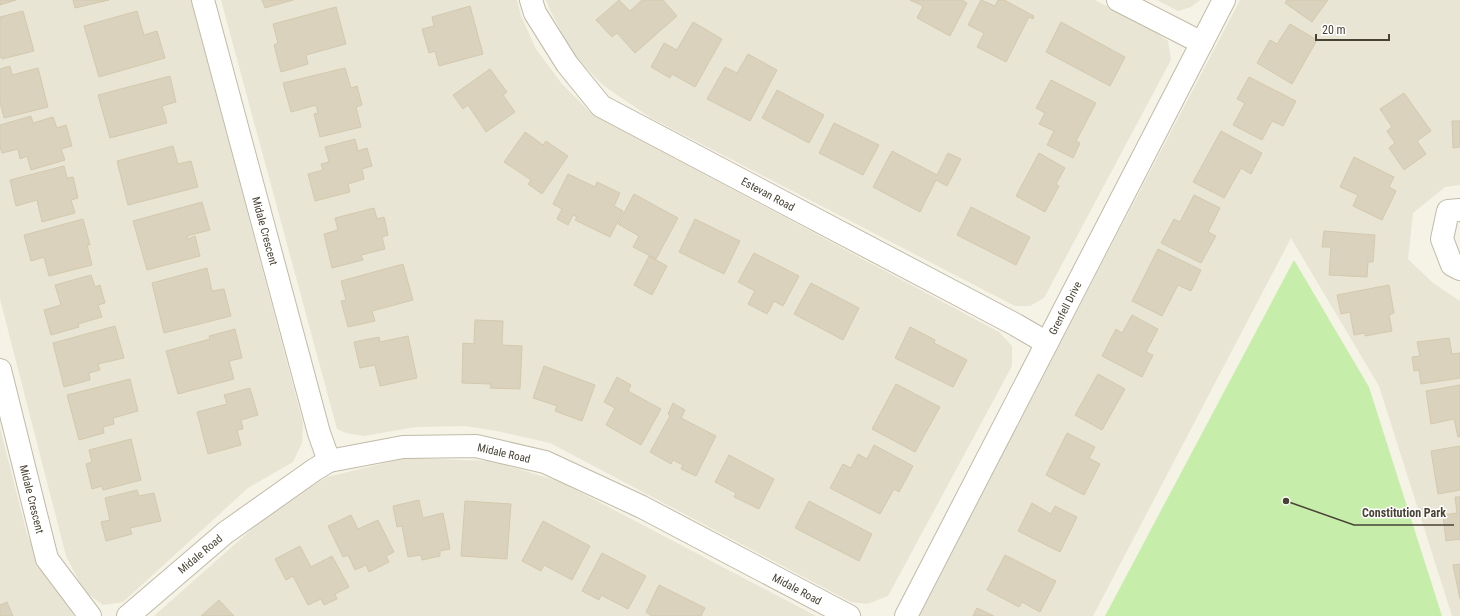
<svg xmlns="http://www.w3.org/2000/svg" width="1460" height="616" viewBox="0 0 1460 616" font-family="'Roboto Condensed',sans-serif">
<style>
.residential{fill:#e9e5d4}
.green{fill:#c7edab}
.building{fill:#dad2bd;stroke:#d3c9ad}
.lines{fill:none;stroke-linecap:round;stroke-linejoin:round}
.minor-casing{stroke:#c1bba8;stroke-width:24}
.minor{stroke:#fff;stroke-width:22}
.labels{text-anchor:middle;stroke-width:3;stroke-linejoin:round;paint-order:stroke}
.street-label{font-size:11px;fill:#484334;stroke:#fff}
.leader{fill:none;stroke:#484334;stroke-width:1.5}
.callout-dot{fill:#484334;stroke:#fff;stroke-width:1.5}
.callout-label{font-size:12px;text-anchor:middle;font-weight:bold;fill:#484334;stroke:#fff;stroke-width:3;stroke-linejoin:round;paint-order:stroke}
</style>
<rect width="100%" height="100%" fill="#f5f2e6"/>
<g class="residential">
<polygon points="0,0 191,0 303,423 302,443 293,462 248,488 123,602 103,605 84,591 66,556 0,299"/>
<polygon points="221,0 517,0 521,16 536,49 562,84 592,114 999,332 1012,346 1012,366 888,596 867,604 851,602 550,443 497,431 465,426 416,427 364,436 346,433 337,429"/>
<polygon points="546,0 1095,0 1152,30 1168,41 1171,60 1044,298 1030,306 1015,306 651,118 604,86 573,55 549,8"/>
<polygon points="1157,0 1200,0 1191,7 1178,11"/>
<polygon points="1240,0 1460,0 1460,185 1445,187 1413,213 1408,259 1433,283 1460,301 1460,616 1452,616 1379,386 1291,238 1093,616 917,616"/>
<polygon points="0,428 27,534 46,573 70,604 74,616 0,616"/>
<polygon points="406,458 493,461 561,482 816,616 154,616 279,505 327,477"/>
</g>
<polygon class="green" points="1294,260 1369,387 1442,616 1105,616"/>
<g class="building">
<polygon points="0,0 16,0 0,5"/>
<polygon points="73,0 109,0 75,8"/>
<polygon points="262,0 293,0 265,8"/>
<polygon points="619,0 630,11 642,0 663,0 677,16 635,53 617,33 612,37 596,20"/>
<polygon points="910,0 962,0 967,3 950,36 917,18 923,6"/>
<polygon points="981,0 995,6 998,0 1004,0 1034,16 1033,19 1029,17 1006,62 977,47 984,33 968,25"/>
<polygon points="1287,0 1328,0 1312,22 1285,3"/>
<polygon points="470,6 483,54 439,66 435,51 429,53 422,29 434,26 432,17"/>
<polygon points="336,7 346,44 306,55 308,64 281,72 274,45 278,43 273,24"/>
<polygon points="23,11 34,51 2,59 1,57 0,57 0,17"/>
<polygon points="137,11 144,35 157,31 165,58 99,77 84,26"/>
<polygon points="693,22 722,39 695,87 672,74 670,78 651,67 664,43 677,50"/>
<polygon points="1061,22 1125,57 1110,86 1046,52"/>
<polygon points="1290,24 1317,40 1292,84 1257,63 1270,40 1277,44"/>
<polygon points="748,54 777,70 750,121 707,99 725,67 737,73"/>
<polygon points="10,66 12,75 38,68 48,107 4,118 0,102 0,69"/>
<polygon points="345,68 351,88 357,86 362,105 356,107 361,127 320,137 314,114 318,113 316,105 291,112 283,83"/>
<polygon points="490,69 507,92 503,95 515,112 486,132 468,105 463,109 453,95"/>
<polygon points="170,76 176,102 162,106 167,123 110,138 98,95"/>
<polygon points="1249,77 1296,101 1283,126 1272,121 1262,140 1233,125 1245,103 1237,99"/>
<polygon points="1051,80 1096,103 1076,141 1080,143 1073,158 1047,145 1054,131 1039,124 1045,113 1036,108"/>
<polygon points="777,90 824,115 809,143 762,118"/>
<polygon points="1404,93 1431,131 1417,141 1426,154 1404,170 1389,148 1395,143 1387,131 1392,127 1380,109"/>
<polygon points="31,116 33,123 53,117 57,128 66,125 72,146 61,149 65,160 31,170 27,156 20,159 18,149 2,153 0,147 0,125"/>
<polygon points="1452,121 1460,121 1460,147 1453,148"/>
<polygon points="834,123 879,145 863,175 819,153"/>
<polygon points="1221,131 1262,153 1251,174 1241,168 1224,198 1193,182"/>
<polygon points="525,132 543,145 546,141 568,156 542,194 528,184 531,180 504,162"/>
<polygon points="355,139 358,151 367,148 372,166 362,169 364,179 348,184 350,192 315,201 308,174 323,170 321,164 329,162 325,147"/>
<polygon points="173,146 178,164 191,161 198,187 128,205 117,161"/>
<polygon points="892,151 937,175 948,153 961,159 947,186 936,180 920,212 873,187"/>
<polygon points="1039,153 1065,168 1056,184 1059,186 1045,212 1016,196"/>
<polygon points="1354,157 1394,177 1389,187 1396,191 1382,220 1353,206 1358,195 1340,187"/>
<polygon points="64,166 67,178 73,177 78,198 71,200 75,213 42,222 37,200 16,206 10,180"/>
<polygon points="568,174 595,187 597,182 620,193 614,206 623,211 610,237 575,220 577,217 573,215 568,225 557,219 562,209 553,204"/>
<polygon points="634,194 678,218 656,259 633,247 639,236 618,224"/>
<polygon points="1194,195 1220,208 1208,232 1216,236 1201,263 1161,243 1174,219 1180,222"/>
<polygon points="202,202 210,230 187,236 188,239 195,236 200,256 147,270 133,221"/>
<polygon points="971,207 1030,237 1016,265 957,235"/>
<polygon points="374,208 377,219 384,217 388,235 382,237 385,249 361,255 363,260 332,268 324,234 338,230 335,218"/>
<polygon points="83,219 90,245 87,245 92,265 49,276 44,257 31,261 24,235"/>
<polygon points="695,219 740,241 724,274 679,252"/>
<polygon points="1324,231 1375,235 1373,262 1368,262 1367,277 1329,275 1331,247 1322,247"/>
<polygon points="1158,249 1201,270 1191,291 1178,285 1162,316 1132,301"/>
<polygon points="754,253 799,276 783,306 774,301 767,314 748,304 755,291 738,282"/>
<polygon points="649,256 667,266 652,295 634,285"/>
<polygon points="403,264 413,300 372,311 375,321 348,327 341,301 346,300 341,281"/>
<polygon points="207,268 212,291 224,289 231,316 164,333 152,283"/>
<polygon points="91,275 95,287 100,285 105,303 98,305 102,317 78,324 79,327 51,335 44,310 61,305 55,285"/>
<polygon points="811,283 859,308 843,340 794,314"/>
<polygon points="1389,285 1394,313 1389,315 1392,331 1365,336 1365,333 1354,335 1350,312 1341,314 1337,295"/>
<polygon points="1132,315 1158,329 1146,352 1153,355 1142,377 1102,356 1116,329 1122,333"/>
<polygon points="475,320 503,321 502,345 522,346 520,389 490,388 491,384 462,383 463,343 474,344"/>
<polygon points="115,326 124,358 98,364 100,370 89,373 90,380 64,387 53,343"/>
<polygon points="910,327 935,340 934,343 967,360 953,387 895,358"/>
<polygon points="235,329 242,358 229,361 234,379 178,394 166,351 210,339 209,336"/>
<polygon points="408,336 417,378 380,386 375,365 360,368 354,342 379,337 380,342"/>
<polygon points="1449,338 1452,354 1460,353 1460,378 1421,384 1419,370 1414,371 1412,357 1420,356 1417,342"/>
<polygon points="544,366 595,385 582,421 555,411 557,406 533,398"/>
<polygon points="1098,374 1125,389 1102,430 1075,415"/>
<polygon points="617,377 631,385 628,391 661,409 641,445 606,425 615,408 604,402"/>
<polygon points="130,379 138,411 113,418 114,424 103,427 104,433 79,440 67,395"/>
<polygon points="896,384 940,407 915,452 872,429"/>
<polygon points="1460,385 1460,437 1458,437 1454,419 1431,424 1426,391"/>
<polygon points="250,388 258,415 241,420 243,429 237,430 241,445 208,454 197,412 227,404 224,395"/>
<polygon points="673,403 685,410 681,418 716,436 696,476 681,469 683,465 673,460 671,464 650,452 670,416 668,414"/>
<polygon points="1067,433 1095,447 1089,458 1100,464 1084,495 1046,475"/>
<polygon points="131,439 141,480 103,490 102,486 92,489 86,464 92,462 89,450"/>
<polygon points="874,445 913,466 899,492 894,489 880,514 830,488 843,464 851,468 858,454 867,459"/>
<polygon points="1460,446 1460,490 1438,494 1431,451"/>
<polygon points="729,455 774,479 759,509 734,497 736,493 715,482"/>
<polygon points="137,490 139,496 154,493 161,521 130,528 132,534 106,541 101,522 110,520 105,498"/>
<polygon points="1455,497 1460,497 1460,541 1460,539 1446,541 1443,515 1457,513"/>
<polygon points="419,500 423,518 443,513 450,549 440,551 440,556 422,560 421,555 408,557 402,526 397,527 393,506"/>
<polygon points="465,501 511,504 507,559 461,556"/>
<polygon points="809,501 872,534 859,561 795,528"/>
<polygon points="1032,503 1051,514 1055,506 1077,517 1060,552 1018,531"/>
<polygon points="351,515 358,529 378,520 394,552 386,556 389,562 369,572 366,565 355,570 348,555 343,557 328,526"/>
<polygon points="543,521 590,546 572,580 544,565 541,571 522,561"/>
<polygon points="300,546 311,567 332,556 349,587 335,594 337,599 324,605 321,599 308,605 293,576 286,580 275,559"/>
<polygon points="602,553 646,576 628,609 601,595 599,600 582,591"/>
<polygon points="1005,555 1056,581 1040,612 1022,602 1019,607 987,590"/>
<polygon points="1460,564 1460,599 1453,565"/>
<polygon points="659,585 705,608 701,616 651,616 646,612"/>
<polygon points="219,600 234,616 201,616"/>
<polygon points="7,602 13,616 0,616 0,605"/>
<polygon points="977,608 994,616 973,616"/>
</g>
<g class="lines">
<g class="minor-casing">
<g id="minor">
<polyline points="203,0 319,433 329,461"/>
<polyline points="531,0 535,13 567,64 601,106 1016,325 1047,343"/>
<polyline points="1118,0 1202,43"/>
<polyline points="1460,210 1448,211 1442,239 1452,265 1460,269"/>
<polyline points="0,370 47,559 90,616"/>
<polyline points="128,616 225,533 314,470 329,461 403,447 476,446 545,462 642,507 849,616"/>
<polyline points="906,616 1224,0"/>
</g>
</g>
<use href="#minor" class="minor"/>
</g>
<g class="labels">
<g class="street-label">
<text transform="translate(768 194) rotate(28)" y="4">Estevan Road</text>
<text transform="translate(265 231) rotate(75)" y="4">Midale Crescent</text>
<text transform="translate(1065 308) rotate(-63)" y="4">Grenfell Drive</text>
<text transform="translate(504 453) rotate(13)" y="4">Midale Road</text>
<text transform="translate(32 499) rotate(76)" y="4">Midale Crescent</text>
<text transform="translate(200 554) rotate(-40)" y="4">Midale Road</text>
<text transform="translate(797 589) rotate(28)" y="4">Midale Road</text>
</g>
</g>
<path class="leader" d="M1286 501L1354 525H1454"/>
<circle class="callout-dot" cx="1286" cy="501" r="4"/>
<g class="callout-label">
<text x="1404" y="517">Constitution Park</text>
</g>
<path d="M1316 34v6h73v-6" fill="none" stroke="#484334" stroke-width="2"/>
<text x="1322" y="34" font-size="12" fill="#484334" stroke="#ffffff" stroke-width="3" paint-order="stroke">20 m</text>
</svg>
